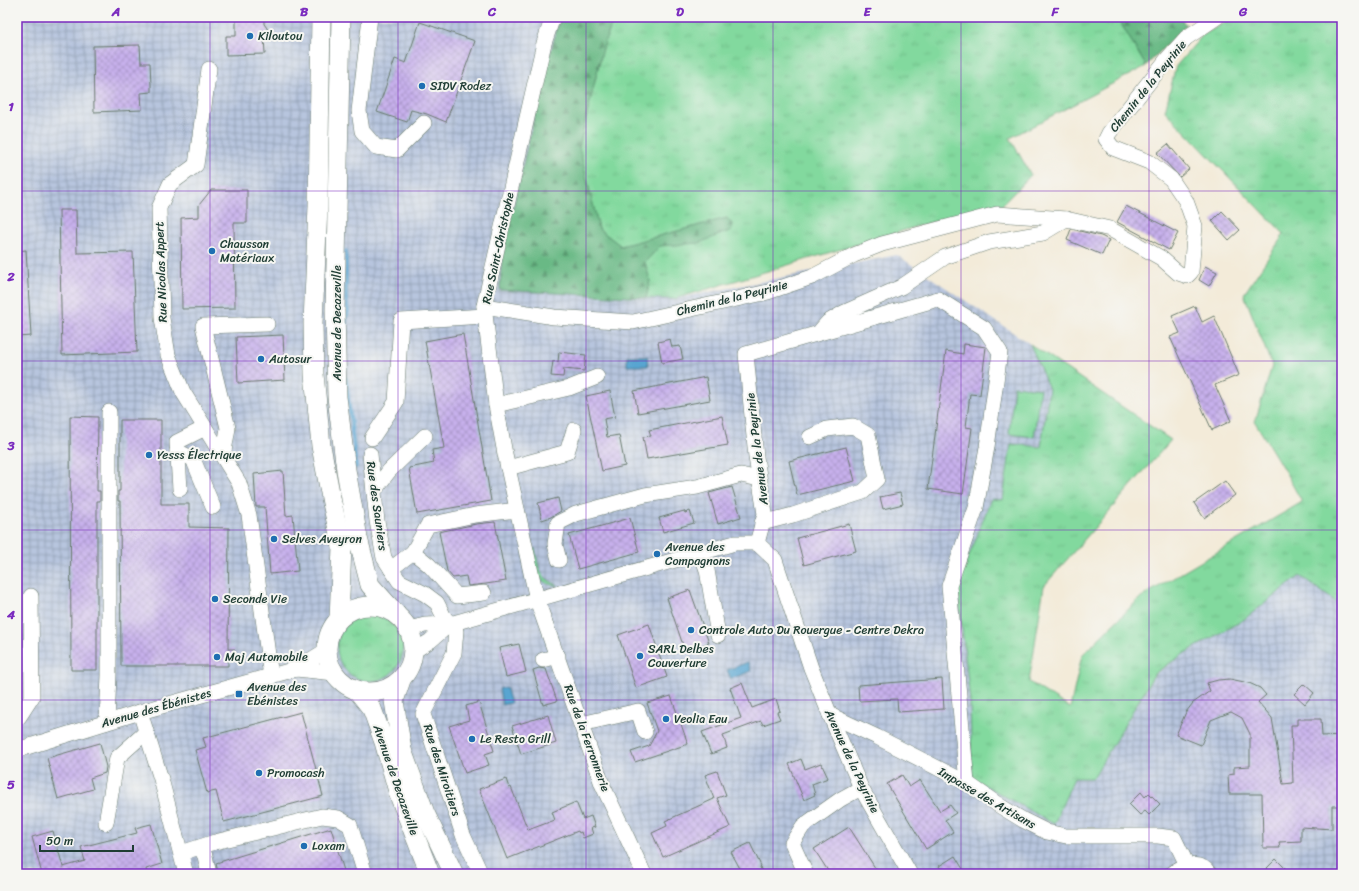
<svg xmlns="http://www.w3.org/2000/svg" width="1359" height="891" viewBox="0 0 1359 891" font-family="Sriracha,sans-serif">
<style>
.industrial{fill:url(#industrial-grid)}
.grass{fill:url(#grass-tufts);stroke:#508b69}
.forest{fill:url(#forest-firs);stroke:#447b5c}
.garden{fill:#82d99e;stroke:#508b69}
.water{fill:#59a5d1;stroke:#3c7182}
.lines{fill:none;stroke-linecap:round;stroke-linejoin:round}
.stream{stroke:#59a5d1;stroke-width:3.5}
.building{fill:url(#building-cross-hatch)}
.minor-casing{stroke:#697a6e;stroke-width:16}
.major-casing{stroke:#697a6e;stroke-width:20}
.minor{stroke:#fff;stroke-width:15}
.major{stroke:#fff;stroke-width:19}
.grid{fill:none;stroke:#7b2cbf;stroke-width:1;stroke-opacity:0.55}
.poi-dot{fill:#1f6fb2;stroke:#f6f6f2;stroke-width:1.5}
.labels{text-anchor:middle;stroke-width:4;stroke-linejoin:round;paint-order:stroke}
.poi-label{font-size:12px;fill:#1f3d34;stroke:#f6f6f2;text-anchor:start}
.street-label{font-size:12px;fill:#1f3d34;stroke:#f6f6f2}
.neatline{fill:none;stroke:#7b2cbf;stroke-width:1.5}
.grid-label{font-size:13px;text-anchor:middle;font-weight:bold;fill:#7b2cbf}
</style>
<defs>
<pattern id="industrial-grid" width="8" height="8" patternUnits="userSpaceOnUse"><rect width="8" height="8" fill="#b7c5de"/><path d="M0 4h8M4 0v8" fill="none" stroke="#94a1b5"/></pattern>
<pattern id="grass-tufts" width="24" height="20" patternUnits="userSpaceOnUse"><rect width="24" height="20" fill="#82d99e"/><path d="M3 7l-1-3M5 7V3M7 7l1-3M15 17l-1-3M17 17v-4M19 17l1-3" fill="none" stroke="#70bb89"/></pattern>
<pattern id="forest-firs" width="22" height="20" patternUnits="userSpaceOnUse"><rect width="22" height="20" fill="#69b985"/><path d="M5 1l3.5 6h-7zM16 11l3.5 6h-7z" fill="#56986e"/></pattern>
<pattern id="building-cross-hatch" width="8" height="8" patternUnits="userSpaceOnUse"><rect width="8" height="8" fill="#c7b0ec"/><path d="M0 0l8 8M0 8l8-8" fill="none" stroke="#a190c0"/></pattern>
</defs>
<rect width="100%" height="100%" fill="#f6f6f2"/>
<filter id="ink" filterUnits="userSpaceOnUse"><feTurbulence type="fractalNoise" baseFrequency=".025" numOctaves="2"/><feDisplacementMap in="SourceGraphic" scale="8" xChannelSelector="R" yChannelSelector="G"/><feConvolveMatrix kernelMatrix="1 2 1 2 8 2 1 2 1" color-interpolation-filters="sRGB"/></filter>
<filter id="wash" filterUnits="userSpaceOnUse"><feTurbulence type="fractalNoise" baseFrequency=".012" numOctaves="4" result="noise"/><feDisplacementMap in="SourceGraphic" scale="16" xChannelSelector="R" yChannelSelector="G"/><feGaussianBlur stdDeviation="0.9" result="paint"/><feColorMatrix in="noise" values="0 0 0 0 0 0 0 0 0 0 0 0 0 0 0 0 0 1.4 0 .05"/><feComposite in="paint" operator="in"/></filter>
<g filter="url(#wash)">
<rect width="100%" height="100%" fill="#f3ebd9"/>
<polygon class="industrial" points="17,17 560,17 540,92 500,290 674,299 897,255 1030,344 1049,389 1041,447 1011,444 1003,501 974,544 957,582 970,701 973,778 1054,824 1074,778 1093,778 1155,674 1185,653 1243,620 1300,576 1342,606 1342,874 17,874"/>
<g class="grass">
<polygon points="614,17 1117,17 1146,66 1010,138 1031,175 1001,206 932,222 674,299 646,298 650,281 645,262 660,245 699,243 727,218 621,246 599,229 579,147 603,48"/>
<polygon points="1233,17 1342,17 1342,606 1300,576 1243,620 1185,653 1155,673 1093,778 1074,778 1054,824 972,778 970,701 957,582 974,544 991,499 1003,500 1011,444 1041,447 1049,389 1030,344 1171,440 1044,586 1029,682 1070,708 1082,655 1141,597 1302,502 1287,475 1255,422 1272,366 1244,294 1284,234 1165,111 1176,66 1202,36"/>
<circle cx="370" cy="648" r="33"/>
</g>
<g class="forest">
<polygon points="560,17 614,17 603,48 579,147 599,229 621,246 727,218 732,224 732,230 699,243 660,246 645,262 650,281 646,298 500,290 502,255 540,92"/>
<polygon points="1117,17 1179,17 1186,25 1146,66"/>
</g>
<g class="garden">
<polygon points="1014,386 1040,389 1034,437 1009,434"/>
<path d="M535 549C540 571 537 575 559 586 534 583 536 571 532 550Z"/>
</g>
<g class="water">
<polygon points="627,356 647,356 648,366 627,366"/>
<polygon points="748,662 751,671 731,679 727,670"/>
<polygon points="506,687 511,703 502,705 499,689"/>
</g>
<g class="lines">
<g class="stream">
<polyline points="344,330 348,311 346,298 346,251"/>
<polyline points="346,378 356,467"/>
</g>
</g>
<g id="blocks">
<g class="building">
<polygon points="236,17 264,17 264,24 267,28 268,32 264,36 265,54 226,55 226,36 236,36"/>
<polygon points="420,22 475,41 446,122 427,114 411,110 407,122 377,112 395,59 406,63"/>
<polygon points="140,45 141,63 150,63 151,85 151,92 141,93 142,110 94,112 93,46"/>
<polygon points="1168,144 1189,169 1180,177 1157,153"/>
<polygon points="211,190 247,190 247,223 234,223 235,308 182,309 181,218 199,217 199,205"/>
<polygon points="1126,206 1178,233 1169,250 1117,222"/>
<polygon points="59,210 76,210 77,253 133,252 137,352 62,355"/>
<polygon points="1222,211 1240,230 1229,240 1212,221"/>
<polygon points="1071,229 1101,236 1109,240 1102,255 1067,240"/>
<polygon points="26,250 31,336 17,337 17,251"/>
<polygon points="1205,266 1217,272 1209,286 1199,280"/>
<polygon points="1195,306 1202,322 1214,316 1239,375 1215,385 1231,421 1212,430 1170,337 1180,333 1172,316"/>
<polygon points="463,334 491,501 417,514 409,468 434,463 432,450 444,448 425,341"/>
<polygon points="283,335 285,380 238,383 236,337"/>
<polygon points="670,339 672,347 680,346 683,359 662,363 658,342"/>
<polygon points="964,344 986,347 980,395 970,394 966,427 972,428 963,494 928,489 946,351 963,354"/>
<polygon points="559,352 586,355 584,371 564,369 563,377 551,376 553,361 558,362"/>
<polygon points="706,377 710,400 638,413 634,391"/>
<polygon points="610,391 615,417 604,419 607,437 619,435 625,466 602,471 586,396"/>
<polygon points="70,416 98,417 97,491 100,491 100,501 97,501 97,670 71,670"/>
<polygon points="722,416 728,445 647,459 643,437 651,436 649,430"/>
<polygon points="120,420 161,420 161,504 189,504 189,527 229,528 228,649 234,649 234,660 228,660 228,666 121,666 120,501 118,501 118,491 120,491"/>
<polygon points="846,447 855,481 797,495 789,461"/>
<polygon points="283,471 286,516 293,515 298,571 270,574 265,507 256,507 254,474"/>
<polygon points="1225,481 1235,495 1204,518 1194,503"/>
<polygon points="732,487 741,517 718,524 709,493"/>
<polygon points="900,493 903,504 883,509 880,497"/>
<polygon points="558,498 561,511 551,517 542,520 538,503"/>
<polygon points="684,511 685,513 690,511 694,523 663,532 659,518"/>
<polygon points="630,518 639,552 578,569 569,535"/>
<polygon points="495,522 506,581 486,584 468,586 466,576 453,578 447,571 439,532 476,524"/>
<polygon points="849,524 856,551 804,565 797,538"/>
<polygon points="690,590 709,643 685,651 667,598"/>
<polygon points="649,624 667,677 636,688 618,635"/>
<polygon points="519,644 526,672 506,677 499,648"/>
<polygon points="539,668 546,669 557,701 543,705 533,670"/>
<polygon points="942,679 944,709 898,712 897,699 859,701 858,685"/>
<polygon points="1230,679 1249,683 1260,688 1266,695 1258,702 1272,718 1283,784 1293,783 1291,725 1297,725 1297,719 1321,719 1322,736 1342,735 1342,806 1332,806 1332,829 1301,827 1301,841 1279,842 1280,848 1263,848 1262,794 1229,794 1228,775 1234,774 1234,767 1250,766 1250,734 1242,718 1231,712 1211,720 1201,745 1176,735 1186,712 1193,703 1210,691 1207,683 1218,680"/>
<polygon points="742,683 752,708 776,699 780,711 777,712 780,719 763,725 761,721 723,735 727,748 711,754 702,732 741,718 730,688"/>
<polygon points="1304,684 1314,693 1305,704 1294,694"/>
<polygon points="671,696 688,744 635,762 631,752 649,746 657,731 647,703"/>
<polygon points="479,702 494,751 485,754 489,765 465,773 449,726 469,720 466,706"/>
<polygon points="301,712 323,796 224,822 216,791 207,793 195,750 206,747 203,738"/>
<polygon points="548,715 556,743 521,754 512,726"/>
<polygon points="100,743 106,767 105,773 90,778 93,789 58,799 47,758"/>
<polygon points="801,759 805,769 821,763 828,778 812,784 815,795 804,800 789,764"/>
<polygon points="717,771 726,795 717,798 730,827 663,857 652,833 667,826 665,821 714,799 705,775"/>
<polygon points="902,775 909,787 920,780 940,811 950,805 956,813 945,820 953,832 926,849 887,784"/>
<polygon points="506,779 509,788 511,787 528,830 555,820 552,812 576,802 583,819 591,816 595,827 591,828 593,834 583,838 581,832 579,833 578,831 507,859 479,789"/>
<polygon points="1141,792 1145,797 1149,793 1160,804 1149,815 1145,811 1140,815 1129,804"/>
<polygon points="151,824 162,864 146,869 147,874 42,874 32,837 53,831 63,867 85,861 81,847 137,833 135,828"/>
<polygon points="849,827 879,874 830,874 814,849"/>
<polygon points="331,828 345,874 218,874 216,863"/>
<polygon points="750,843 761,866 760,867 763,874 743,874 731,852"/>
<polygon points="955,856 966,874 943,874 939,866"/>
<polygon points="1276,859 1286,869 1281,874 1261,874"/>
</g>
</g>
</g>
<g filter="url(#ink)">
<use href="#blocks" fill-opacity="0" stroke="#697a6e" stroke-width="1"/>
<g class="lines">
<g class="minor-casing">
<g id="minor">
<polyline points="370,17 359,111 362,131 376,147 397,150 424,123"/>
<polyline points="553,17 544,43 484,306 496,405 505,454 537,600 602,784 644,874"/>
<polyline points="209,69 196,165 170,184 159,208 162,318 168,355 183,392 239,483 249,515 271,677"/>
<polyline points="484,306 554,317 633,322 768,292 812,277 854,255 882,244 997,214 1066,219"/>
<polyline points="821,330 828,322 845,312 901,287 945,257 989,242 1043,233 1066,219 1110,229 1161,258 1178,273 1187,276 1191,272 1195,226 1186,201 1171,179 1149,162 1113,148 1106,139 1109,133 1168,58 1186,38 1217,17"/>
<polyline points="496,405 569,388 597,377"/>
<polyline points="372,438 396,402 401,321 485,316"/>
<polyline points="177,451 193,459 213,507"/>
<polyline points="370,454 377,521 384,558 399,581 425,594 437,603 444,617 456,631 454,653 423,714 463,835 481,874"/>
<polyline points="223,457 228,428 203,326 267,324"/>
<polyline points="508,468 567,452 574,430"/>
<polyline points="180,489 177,442 205,428"/>
<polyline points="374,491 389,471 425,436"/>
<polyline points="762,523 793,515 863,492 877,479 868,435 853,426 827,429 810,437"/>
<polyline points="757,543 765,514 756,457 746,354 938,299 984,328 1000,352 987,447 976,508 949,586 967,783"/>
<polyline points="757,543 775,560 811,668 830,715 861,788 910,874"/>
<polyline points="413,552 428,525 475,515 517,510"/>
<polyline points="701,553 707,570 718,635"/>
<polyline points="559,560 555,544 558,523 576,514 645,495 697,487 741,475 759,479"/>
<polyline points="391,569 413,552 429,565 457,596 484,593"/>
<polyline points="409,629 425,625 450,624 735,543 757,543"/>
<polyline points="414,651 430,641 450,624"/>
<polyline points="543,660 558,656"/>
<polyline points="296,669 335,673"/>
<polyline points="140,712 161,779 186,874"/>
<polyline points="830,715 877,737 967,783 1000,806 1023,820 1047,832 1066,836 1158,836 1174,838 1187,865"/>
<polyline points="17,718 19,717 32,697 31,596"/>
<polyline points="107,722 109,675 109,412"/>
<polyline points="581,724 638,711 645,732"/>
<polyline points="17,750 140,712 296,669 327,650"/>
<polyline points="106,823 117,758 146,732"/>
<polyline points="200,847 205,856 209,874"/>
<polyline points="181,853 215,842 322,816 338,818 350,825 365,874"/>
<polyline points="806,874 792,843 803,826 841,799 861,788"/>
<path d="M1172 874C1182 864 1201 861 1210 874"/>
</g>
</g>
<g class="major-casing">
<g id="major">
<polyline points="321,17 318,206 313,323 314,374 321,446 332,503 342,547 339,619"/>
<polyline points="341,17 335,310 337,397 346,470 358,538 370,585 397,615"/>
<circle cx="370" cy="649" r="43"/>
<polyline points="401,680 394,701 402,750 425,813 454,874"/>
<polyline points="357,690 372,709 384,742 399,795 430,874"/>
</g>
</g>
<use href="#minor" class="minor"/>
<use href="#major" class="major"/>
</g>
</g>
<path class="grid" d="M210 17V874M398 17V874M586 17V874M773 17V874M961 17V874M1149 17V874M17 191H1342M17 361H1342M17 530H1342M17 700H1342"/>
<g class="poi-dot">
<circle cx="250" cy="36" r="4"/>
<circle cx="422" cy="86" r="4"/>
<circle cx="212" cy="251" r="4"/>
<circle cx="261" cy="359" r="4"/>
<circle cx="149" cy="455" r="4"/>
<circle cx="274" cy="539" r="4"/>
<circle cx="657" cy="554" r="4"/>
<circle cx="215" cy="599" r="4"/>
<circle cx="691" cy="630" r="4"/>
<circle cx="640" cy="656" r="4"/>
<circle cx="217" cy="657" r="4"/>
<rect x="235" y="690" width="8" height="8" rx="2"/>
<circle cx="666" cy="719" r="4"/>
<circle cx="472" cy="739" r="4"/>
<circle cx="259" cy="773" r="4"/>
<circle cx="304" cy="846" r="4"/>
</g>
<g class="labels">
<g class="poi-label">
<text x="258" y="40">Kiloutou</text>
<text x="430" y="90">SIDV Rodez</text>
<text x="220" y="248">Chausson<tspan x="220" dy="14">Matériaux</tspan></text>
<text x="269" y="363">Autosur</text>
<text x="157" y="459">Yesss Électrique</text>
<text x="282" y="543">Selves Aveyron</text>
<text x="665" y="551">Avenue des<tspan x="665" dy="14">Compagnons</tspan></text>
<text x="223" y="603">Seconde Vie</text>
<text x="699" y="634">Controle Auto Du Rouergue - Centre Dekra</text>
<text x="648" y="653">SARL Delbes<tspan x="648" dy="14">Couverture</tspan></text>
<text x="225" y="661">Maj Automobile</text>
<text x="247" y="691">Avenue des<tspan x="247" dy="14">Ebénistes</tspan></text>
<text x="674" y="723">Veolia Eau</text>
<text x="480" y="743">Le Resto Grill</text>
<text x="267" y="777">Promocash</text>
<text x="312" y="850">Loxam</text>
</g>
<g class="street-label">
<text transform="translate(1148 86) rotate(-51)" y="4">Chemin de la Peyrinie</text>
<text transform="translate(498 248) rotate(-78)" y="4">Rue Saint-Christophe</text>
<text transform="translate(161 272) rotate(-92)" y="4">Rue Nicolas Appert</text>
<text transform="translate(732 298) rotate(-14)" y="4">Chemin de la Peyrinie</text>
<text transform="translate(337 323) rotate(-90)" y="4">Avenue de Decazeville</text>
<text transform="translate(757 449) rotate(-97)" y="4">Avenue de la Peyrinie</text>
<text transform="translate(377 506) rotate(82)" y="4">Rue des Sauniers</text>
<text transform="translate(156 708) rotate(-16)" y="4">Avenue des Ébénistes</text>
<text transform="translate(587 738) rotate(70)" y="4">Rue de la Ferronnerie</text>
<text transform="translate(852 761) rotate(65)" y="4">Avenue de la Peyrinie</text>
<text transform="translate(442 770) rotate(72)" y="4">Rue des Miroitiers</text>
<text transform="translate(396 780) rotate(71)" y="4">Avenue de Decazeville</text>
<text transform="translate(987 798) rotate(30)" y="4">Impasse des Artisans</text>
</g>
</g>
<rect width="1359" height="891" fill="none" stroke="#f6f6f2" stroke-width="44"/>
<path d="M40 845v6h93v-6" fill="none" stroke="#1f3d34" stroke-width="2"/>
<text x="46" y="845" font-size="12" fill="#1f3d34" stroke="#f6f6f2" stroke-width="3" paint-order="stroke">50 m</text>
<rect x="22" y="22" width="1315" height="847" class="neatline"/>
<g class="grid-label">
<text x="116" y="16">A</text>
<text x="304" y="16">B</text>
<text x="492" y="16">C</text>
<text x="680" y="16">D</text>
<text x="867" y="16">E</text>
<text x="1055" y="16">F</text>
<text x="1243" y="16">G</text>
<text x="11" y="111">1</text>
<text x="11" y="281">2</text>
<text x="11" y="450">3</text>
<text x="11" y="619">4</text>
<text x="11" y="789">5</text>
</g>
</svg>
